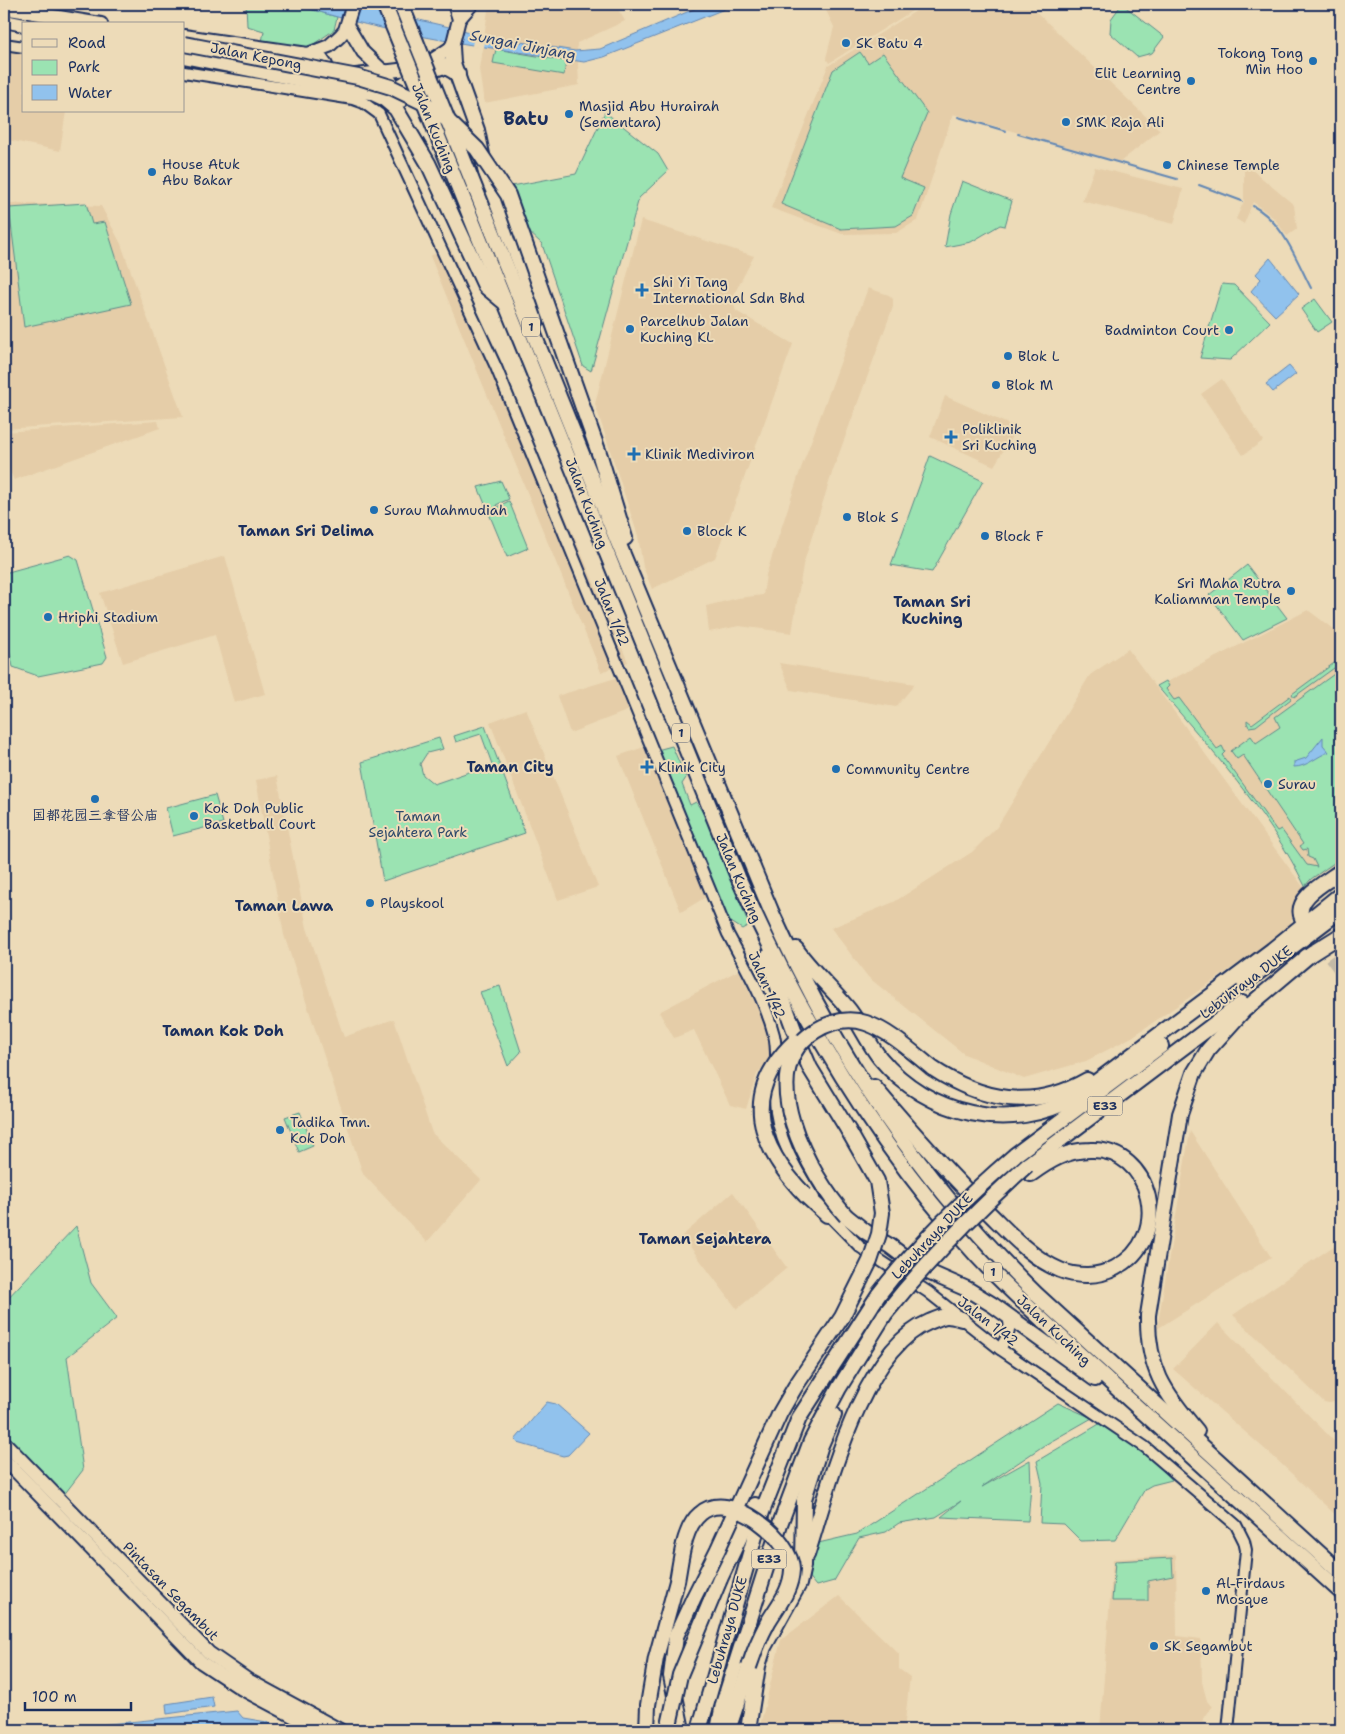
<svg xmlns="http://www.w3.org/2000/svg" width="1345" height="1734" viewBox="0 0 1345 1734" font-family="'Shantell Sans','LXGW WenKai TC',sans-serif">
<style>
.built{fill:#e5cda8}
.green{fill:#9be3b2;stroke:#5b8988}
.water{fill:#91c2ed;stroke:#6287b4}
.pier{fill:#eddbb8}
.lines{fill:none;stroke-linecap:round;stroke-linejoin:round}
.stream{stroke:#6287b4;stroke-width:2}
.highway-tunnel{stroke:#c3b9a6;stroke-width:14;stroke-dasharray:14 7;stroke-linecap:butt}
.minor-casing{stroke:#1b2f5e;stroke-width:14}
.major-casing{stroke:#1b2f5e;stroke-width:16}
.highway-casing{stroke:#1b2f5e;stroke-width:18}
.minor{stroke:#eddbb8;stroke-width:10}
.major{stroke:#eddbb8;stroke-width:12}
.highway{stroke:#eddbb8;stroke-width:14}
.highway-bridge-casing{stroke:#1b2f5e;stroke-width:18;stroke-linecap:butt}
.highway-bridge{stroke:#eddbb8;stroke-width:14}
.poi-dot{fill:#1f6fb2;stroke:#eddbb8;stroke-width:2}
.labels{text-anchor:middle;stroke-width:4;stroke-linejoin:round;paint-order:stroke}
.shield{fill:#eddbb8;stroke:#5a6379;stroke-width:1}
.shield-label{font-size:12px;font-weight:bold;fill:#1b2f5e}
.poi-label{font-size:14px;fill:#1b2f5e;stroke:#eddbb8;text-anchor:start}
.street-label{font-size:14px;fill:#1b2f5e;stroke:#eddbb8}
.park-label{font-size:14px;fill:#2e4a6b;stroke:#eddbb8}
.water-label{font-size:15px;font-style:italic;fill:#2d4573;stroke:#eddbb8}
.neighbourhood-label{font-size:15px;font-weight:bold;fill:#1b2f5e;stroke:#eddbb8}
.district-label{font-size:19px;font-weight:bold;fill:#1b2f5e;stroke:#eddbb8}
</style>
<rect width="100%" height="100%" fill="#eddbb8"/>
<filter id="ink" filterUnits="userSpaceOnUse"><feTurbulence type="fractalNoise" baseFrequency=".02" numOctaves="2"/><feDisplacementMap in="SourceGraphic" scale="10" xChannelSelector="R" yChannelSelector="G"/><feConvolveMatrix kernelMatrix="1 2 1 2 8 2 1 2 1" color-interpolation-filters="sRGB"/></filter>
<g filter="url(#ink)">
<g class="built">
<polygon points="489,4 615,4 625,21 577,43 579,85 484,103 479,69"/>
<polygon points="823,4 923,4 829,63 826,58 834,27"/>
<polygon points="927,4 1028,4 1160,130 1120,162 953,114 918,220 896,233 842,234 771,208 828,66"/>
<polygon points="4,49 24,52 24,111 66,111 60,151 4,139"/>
<polygon points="1095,167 1183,189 1174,224 1082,201"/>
<polygon points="1251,169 1294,205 1297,229 1287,236 1274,218 1253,202 1244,224 1236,219 1244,201 1244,170"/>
<polygon points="4,203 101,206 121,244 183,417 4,429"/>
<polygon points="641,220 754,256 732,298 736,311 793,344 715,558 652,589 643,567 638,536 595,404"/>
<polygon points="450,247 628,662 601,672 430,256"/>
<polygon points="868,288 889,295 893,299 893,307 833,470 803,565 792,633 739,626 709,632 706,606 738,598 763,595 766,575 800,471"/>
<polygon points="1222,379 1263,441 1243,455 1201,394"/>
<polygon points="945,396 1017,428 994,466 930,437"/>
<polygon points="158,421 160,428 14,480 4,458 4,432"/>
<polygon points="225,556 265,694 234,703 215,635 123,663 100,593"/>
<polygon points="1308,610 1341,635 1341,859 1314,878 1159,686"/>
<polygon points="1128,649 1304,888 1295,905 1290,928 1132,1037 1086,1061 1024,1079 964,1054 868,977 831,928 894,902 972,852 997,827 1090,675"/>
<polygon points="779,663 915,684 896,707 791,690"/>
<polygon points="619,677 632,709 570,733 557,696"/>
<polygon points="526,709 598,887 558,900 490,722"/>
<polygon points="644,747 706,897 681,912 618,756"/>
<polygon points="277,776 307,928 344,1037 394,1019 432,1133 481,1180 427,1242 363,1174 284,935 256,780"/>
<polygon points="739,970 769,1032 772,1055 757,1074 746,1109 730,1105 694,1030 674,1038 659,1012"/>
<polygon points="1190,1131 1271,1257 1157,1329"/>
<polygon points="733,1192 787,1268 737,1309 682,1236"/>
<polygon points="1341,1241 1341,1396 1335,1402 1329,1403 1324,1402 1233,1315"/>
<polygon points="1218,1323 1341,1448 1341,1520 1275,1458 1173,1369"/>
<polygon points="1176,1555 1177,1636 1201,1639 1202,1682 1207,1701 1212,1707 1202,1721 1215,1730 1100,1730 1113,1559"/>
<polygon points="839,1596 899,1654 899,1669 910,1677 904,1730 759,1730 781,1640"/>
</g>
<g class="green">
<polygon points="246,4 293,4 337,17 334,30 308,48 262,42 264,31 247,26"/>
<polygon points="1122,4 1164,37 1152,53 1137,57 1110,33 1111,19"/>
<polygon points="496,49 566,61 564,75 493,63"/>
<polygon points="860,52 868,63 883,53 927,113 900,178 924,188 913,216 896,226 841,229 781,204 833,70"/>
<polygon points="605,112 658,154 668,171 639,198 591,371 583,366 542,244 528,231 512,186 576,174"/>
<polygon points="962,181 1012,201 1005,226 1000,225 971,242 945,247 951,214"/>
<polygon points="86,203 92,224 105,222 131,304 24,327 9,208"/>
<polygon points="1222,284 1234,285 1270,322 1230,360 1200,358"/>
<polygon points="1315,299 1332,322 1317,332 1301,309"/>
<polygon points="930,456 983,481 932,572 891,565"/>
<polygon points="501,481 509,499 496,505 497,507 509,501 528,548 507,557 478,487"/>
<polygon points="70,555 78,560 107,657 103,663 38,676 13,667 4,626 4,576 8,572"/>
<polygon points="1247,565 1287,618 1243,640 1209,595"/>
<polygon points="1338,652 1341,653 1341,663 1294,697 1292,694 1341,658"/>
<path d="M1341 669V858L1311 879 1305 886C1268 811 1210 749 1157 686L1166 681 1169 686 1166 689 1174 700 1179 698 1217 749 1222 746 1225 752 1222 755 1277 831 1281 829 1307 865 1317 867 1313 859 1308 857 1307 849 1303 850 1300 846 1303 844 1243 755 1237 759 1231 751 1251 736 1256 743 1280 727 1275 717Z"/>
<polygon points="1290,696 1291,699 1256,726 1249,727 1247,723 1247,720 1252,724"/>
<polygon points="485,726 525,833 383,881 362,762 439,738 443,749 427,753 420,764 423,775 434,784 492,764 481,734 456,742 454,736"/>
<polygon points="672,746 686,778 682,784 690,805 696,802 705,816 749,925 742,929 728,920 657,750"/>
<polygon points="215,795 223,823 173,836 166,808"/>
<polygon points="500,986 521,1052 508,1066 480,992"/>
<polygon points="300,1112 313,1146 299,1152 285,1117"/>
<polygon points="76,1226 91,1283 117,1318 67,1357 83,1470 63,1496 4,1433 4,1302"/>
<polygon points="1058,1403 1092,1418 1043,1446 982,1487 1030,1460 1031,1487 1028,1521 941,1517 961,1501 936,1517 899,1523 886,1532 859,1538 834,1581 816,1586 807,1575 814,1544 857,1534"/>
<polygon points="1101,1423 1147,1453 1172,1480 1152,1485 1145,1489 1115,1540 1081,1541 1064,1524 1040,1523 1042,1483 1037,1461"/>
<polygon points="1172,1558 1173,1576 1148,1581 1148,1601 1112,1601 1115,1561"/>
</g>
<g class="water">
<path d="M296 4H351L496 38 575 51 600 49 706 4H737L604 57 584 62C490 47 386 36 296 4Z"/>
<polygon points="1270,258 1299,294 1275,316 1251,291 1261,279 1256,274"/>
<polygon points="1289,366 1296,374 1273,392 1266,384"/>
<path d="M1323 737V745L1329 752C1317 756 1307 767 1294 767V762L1306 758Z"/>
<polygon points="547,1402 556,1404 589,1433 568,1455 563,1456 518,1443 515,1440"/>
<polygon points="212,1697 214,1707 167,1714 166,1704"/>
<polygon points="237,1711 243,1718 267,1722 283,1730 50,1730"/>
</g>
<polygon class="pier" points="475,30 486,33 484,48 472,46"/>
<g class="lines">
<g class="stream">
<polyline points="958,117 1006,131"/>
<polyline points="1018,134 1177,179"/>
<polyline points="1199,185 1242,201"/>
<path d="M1253 206C1283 222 1296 259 1311 288"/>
</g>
<polyline class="highway-tunnel" points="1306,923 1341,970"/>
<g class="minor-casing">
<g id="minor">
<polyline points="4,44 24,47"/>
<path d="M184 72 353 99 364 103 379 114 496 367 728 934C745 966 765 1000 774 1035 779 1057 774 1077 775 1100 776 1136 795 1168 814 1198"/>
<polyline points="823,1209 860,1247 928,1292 1000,1349 1145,1447 1236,1525 1244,1541 1246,1550 1228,1730"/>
<path d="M1000 1349C1007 1337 1013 1328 1007 1315"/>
</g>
</g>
<g class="major-casing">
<g id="major">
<polyline points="4,8 101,24"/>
<polyline points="459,19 472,4"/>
<polyline points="4,21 24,25"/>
<polyline points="347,25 363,52 383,71"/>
<polyline points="184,36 308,54 329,46 340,36 345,30 353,4"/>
<polyline points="308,54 321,58 326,65 325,73 319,77"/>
<polyline points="184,57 305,81 407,69 431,61 452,47 459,19 454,4"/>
<polyline points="4,1442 209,1653 248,1680 340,1730"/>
<polyline points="4,1459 201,1662 242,1689 319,1730"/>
</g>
</g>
<g class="highway-casing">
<g id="highway">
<polyline points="452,47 453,63 477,130 486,174 525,276 536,322"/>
<polyline points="383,71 399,96"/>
<polyline points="305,81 324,86 370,92 383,98 396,109 428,163 485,286 503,301"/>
<polyline points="401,100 401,86 416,76 444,66 458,74"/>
<path d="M483 208 605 511 771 911C838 1060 920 1180 1037 1295L1341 1573"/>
<path d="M469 213 738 877C798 1013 877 1147 978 1257 1019 1301 1065 1340 1109 1381 1186 1452 1264 1522 1341 1592"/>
<polyline points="549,312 600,456 625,538"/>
<path d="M1302 918C1293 898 1328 881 1341 871"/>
<path d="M796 949C811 970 830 987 846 1006 860 1022 867 1042 880 1058 927 1115 1011 1135 1076 1097L1272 950 1341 894"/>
<polyline points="767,957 796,1035 810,1068 848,1130"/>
<polyline points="1306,957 1341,935"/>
<polyline points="1244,983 1341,910"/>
<path d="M932 1068C982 1101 1033 1111 1087 1080"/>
<path d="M874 1087C912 1132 950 1175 992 1216 1012 1236 1033 1259 1060 1270 1077 1277 1098 1277 1115 1268 1174 1238 1152 1147 1090 1150 1067 1150 1049 1161 1031 1174"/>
<polyline points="1015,1155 1161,1046"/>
<polyline points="1027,1165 1242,1003"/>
<polyline points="805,1195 827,1215"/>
<polyline points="846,1216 866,1232 890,1246 919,1268 967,1289 993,1305 1095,1379"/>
<path d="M1197 1431C1164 1392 1147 1368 1148 1315L1180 1114 1194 1073 1208 1050 1243 1011 1313 952"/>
<path d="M807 1555C828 1490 861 1350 929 1322 935 1320 942 1316 947 1316 952 1316 958 1318 962 1319"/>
<polyline points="720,1579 755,1505"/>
<polyline points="647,1730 648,1705 656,1658 677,1581"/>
<polyline points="682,1730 671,1676 676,1636 693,1599"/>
<polyline points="699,1730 762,1512 799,1418 879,1294"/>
<polyline points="718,1730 723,1704 780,1524 811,1441 839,1388 885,1314"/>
<polyline points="728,1730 749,1667"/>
<polyline points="748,1730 758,1666 764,1647 799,1584 803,1566 804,1499 821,1445 834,1415"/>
</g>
</g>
<use href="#minor" class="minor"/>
<use href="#major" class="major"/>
<use href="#highway" class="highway"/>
<g class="highway-bridge-casing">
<g id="highway-bridge">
<polyline points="384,4 469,213"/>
<polyline points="401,4 483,208"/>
<polyline points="184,44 358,77 391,87 422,102 446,119 477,149 508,195 549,312"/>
<path d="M795 1041C740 1093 757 1145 805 1195"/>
<path d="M846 1216C810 1176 751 1071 815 1031 830 1022 848 1017 866 1023 890 1031 912 1052 932 1068"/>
<path d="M879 1294C919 1242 965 1198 1015 1155"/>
<path d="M885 1314C928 1260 975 1212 1027 1165"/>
<path d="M677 1581C681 1561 683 1528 700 1514 729 1487 793 1540 792 1570 791 1591 778 1605 768 1622 760 1637 754 1651 749 1667"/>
<polyline points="693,1599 718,1549 780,1413 795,1387 842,1317 870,1261 879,1234 882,1213 877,1181 848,1130"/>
<polyline points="668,1730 680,1675 720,1579"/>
</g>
</g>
<use href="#highway-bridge" class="highway-bridge"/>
</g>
</g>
<g class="poi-dot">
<circle cx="846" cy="43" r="5"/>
<circle cx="1313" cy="61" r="5"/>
<circle cx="1191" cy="81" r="5"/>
<circle cx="569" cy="114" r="5"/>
<circle cx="1066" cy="122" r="5"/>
<circle cx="1167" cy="165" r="5"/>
<circle cx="152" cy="172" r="5"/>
<path d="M639.5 282.5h5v5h5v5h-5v5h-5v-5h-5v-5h5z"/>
<circle cx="630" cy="329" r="5"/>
<circle cx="1229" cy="330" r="5"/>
<circle cx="1008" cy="356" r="5"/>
<circle cx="996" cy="385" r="5"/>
<path d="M948.5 429.5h5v5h5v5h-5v5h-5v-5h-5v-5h5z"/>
<path d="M631.5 446.5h5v5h5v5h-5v5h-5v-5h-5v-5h5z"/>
<circle cx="374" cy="510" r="5"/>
<circle cx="847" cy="517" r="5"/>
<circle cx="687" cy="531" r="5"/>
<circle cx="985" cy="536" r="5"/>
<circle cx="1291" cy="591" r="5"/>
<circle cx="48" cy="617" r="5"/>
<path d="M644.5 759.5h5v5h5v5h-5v5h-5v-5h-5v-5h5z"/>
<circle cx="836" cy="769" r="5"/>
<circle cx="1268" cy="784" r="5"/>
<circle cx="95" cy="799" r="5"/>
<circle cx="194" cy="816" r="5"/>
<circle cx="370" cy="903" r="5"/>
<circle cx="280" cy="1130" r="5"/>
<circle cx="1206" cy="1591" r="5"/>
<circle cx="1154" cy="1646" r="5"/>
</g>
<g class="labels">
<g class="shield">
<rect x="522" y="317.5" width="18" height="19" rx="4"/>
<rect x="672" y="723.5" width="18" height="19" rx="4"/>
<rect x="1087.5" y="1096.5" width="35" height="19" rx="4"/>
<rect x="984" y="1262.5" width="18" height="19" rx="4"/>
<rect x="751.5" y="1549.5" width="35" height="19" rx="4"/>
</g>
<g class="shield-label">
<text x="531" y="331">1</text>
<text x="681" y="737">1</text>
<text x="1105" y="1110">E33</text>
<text x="993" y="1276">1</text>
<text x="769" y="1563">E33</text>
</g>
<g class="poi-label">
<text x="856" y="48">SK Batu 4</text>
<text x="1303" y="58" text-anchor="end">Tokong Tong<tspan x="1303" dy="16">Min Hoo</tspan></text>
<text x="1181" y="78" text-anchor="end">Elit Learning<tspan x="1181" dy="16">Centre</tspan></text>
<text x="579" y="111">Masjid Abu Hurairah<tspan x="579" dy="16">(Sementara)</tspan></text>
<text x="1076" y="127">SMK Raja Ali</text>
<text x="162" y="169">House Atuk<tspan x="162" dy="16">Abu Bakar</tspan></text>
<text x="1177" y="170">Chinese Temple</text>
<text x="653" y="287">Shi Yi Tang<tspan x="653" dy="16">International Sdn Bhd</tspan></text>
<text x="640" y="326">Parcelhub Jalan<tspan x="640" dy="16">Kuching KL</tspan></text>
<text x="1219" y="335" text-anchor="end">Badminton Court</text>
<text x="1018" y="361">Blok L</text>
<text x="1006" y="390">Blok M</text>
<text x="962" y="434">Poliklinik<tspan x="962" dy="16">Sri Kuching</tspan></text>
<text x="645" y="459">Klinik Mediviron</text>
<text x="384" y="515">Surau Mahmudiah</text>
<text x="857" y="522">Blok S</text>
<text x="697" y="536">Block K</text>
<text x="995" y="541">Block F</text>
<text x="1281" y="588" text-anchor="end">Sri Maha Rutra<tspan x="1281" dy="16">Kaliamman Temple</tspan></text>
<text x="58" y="622">Hriphi Stadium</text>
<text x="658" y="772">Klinik City</text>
<text x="846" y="774">Community Centre</text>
<text x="1278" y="789">Surau</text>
<text x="204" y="813">Kok Doh Public<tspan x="204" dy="16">Basketball Court</tspan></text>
<text x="95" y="820" text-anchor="middle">国都花园三拿督公庙</text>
<text x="380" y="908">Playskool</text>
<text x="290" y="1127">Tadika Tmn.<tspan x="290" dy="16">Kok Doh</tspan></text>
<text x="1216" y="1588">Al-Firdaus<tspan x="1216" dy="16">Mosque</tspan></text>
<text x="1164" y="1651">SK Segambut</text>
</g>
<g class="street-label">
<text transform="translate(256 56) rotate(11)" y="5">Jalan Kepong</text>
<text transform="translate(434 128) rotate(68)" y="5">Jalan Kuching</text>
<text transform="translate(587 503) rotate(69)" y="5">Jalan Kuching</text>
<text transform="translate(612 612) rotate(68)" y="5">Jalan 1/42</text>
<text transform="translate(739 878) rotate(67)" y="5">Jalan Kuching</text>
<text transform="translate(1246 982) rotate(-37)" y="5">Lebuhraya DUKE</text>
<text transform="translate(767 985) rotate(66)" y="5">Jalan 1/42</text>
<text transform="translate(932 1236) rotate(-47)" y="5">Lebuhraya DUKE</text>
<text transform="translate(988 1321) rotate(37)" y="5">Jalan 1/42</text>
<text transform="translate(1054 1330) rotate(43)" y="5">Jalan Kuching</text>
<text transform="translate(171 1591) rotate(46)" y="5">Pintasan Segambut</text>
<text transform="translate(727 1630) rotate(-74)" y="5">Lebuhraya DUKE</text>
</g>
<g class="park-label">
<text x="418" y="821">Taman<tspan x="418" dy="16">Sejahtera Park</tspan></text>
</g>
<g class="water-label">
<text transform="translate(523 45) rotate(11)" y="5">Sungai Jinjang</text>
</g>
<g class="neighbourhood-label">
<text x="306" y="536">Taman Sri Delima</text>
<text x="932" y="607">Taman Sri<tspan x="932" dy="17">Kuching</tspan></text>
<text x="510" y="772">Taman City</text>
<text x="284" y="911">Taman Lawa</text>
<text x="223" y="1036">Taman Kok Doh</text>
<text x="705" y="1244">Taman Sejahtera</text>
</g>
<g class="district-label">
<text x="526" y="125">Batu</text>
</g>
</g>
<rect width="1345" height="1734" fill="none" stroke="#eddbb8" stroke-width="20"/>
<rect x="10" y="10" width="1325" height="1714" fill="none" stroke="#1b2f5e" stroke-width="2" filter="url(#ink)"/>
<rect x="22" y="22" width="162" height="90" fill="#eddbb8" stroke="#999694"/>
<rect x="32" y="39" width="25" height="8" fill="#eddbb8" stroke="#999694"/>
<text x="68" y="48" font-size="15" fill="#1b2f5e">Road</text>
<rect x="32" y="60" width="25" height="15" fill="#9be3b2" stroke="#999694"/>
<text x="68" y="72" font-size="15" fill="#1b2f5e">Park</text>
<rect x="32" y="85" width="25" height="15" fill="#91c2ed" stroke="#999694"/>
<text x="68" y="98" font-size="15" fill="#1b2f5e">Water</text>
<path d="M25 1702v8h106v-8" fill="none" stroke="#1b2f5e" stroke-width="2.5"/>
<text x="32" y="1702" font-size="15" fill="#1b2f5e" stroke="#eddbb8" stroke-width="4" paint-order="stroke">100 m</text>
</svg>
